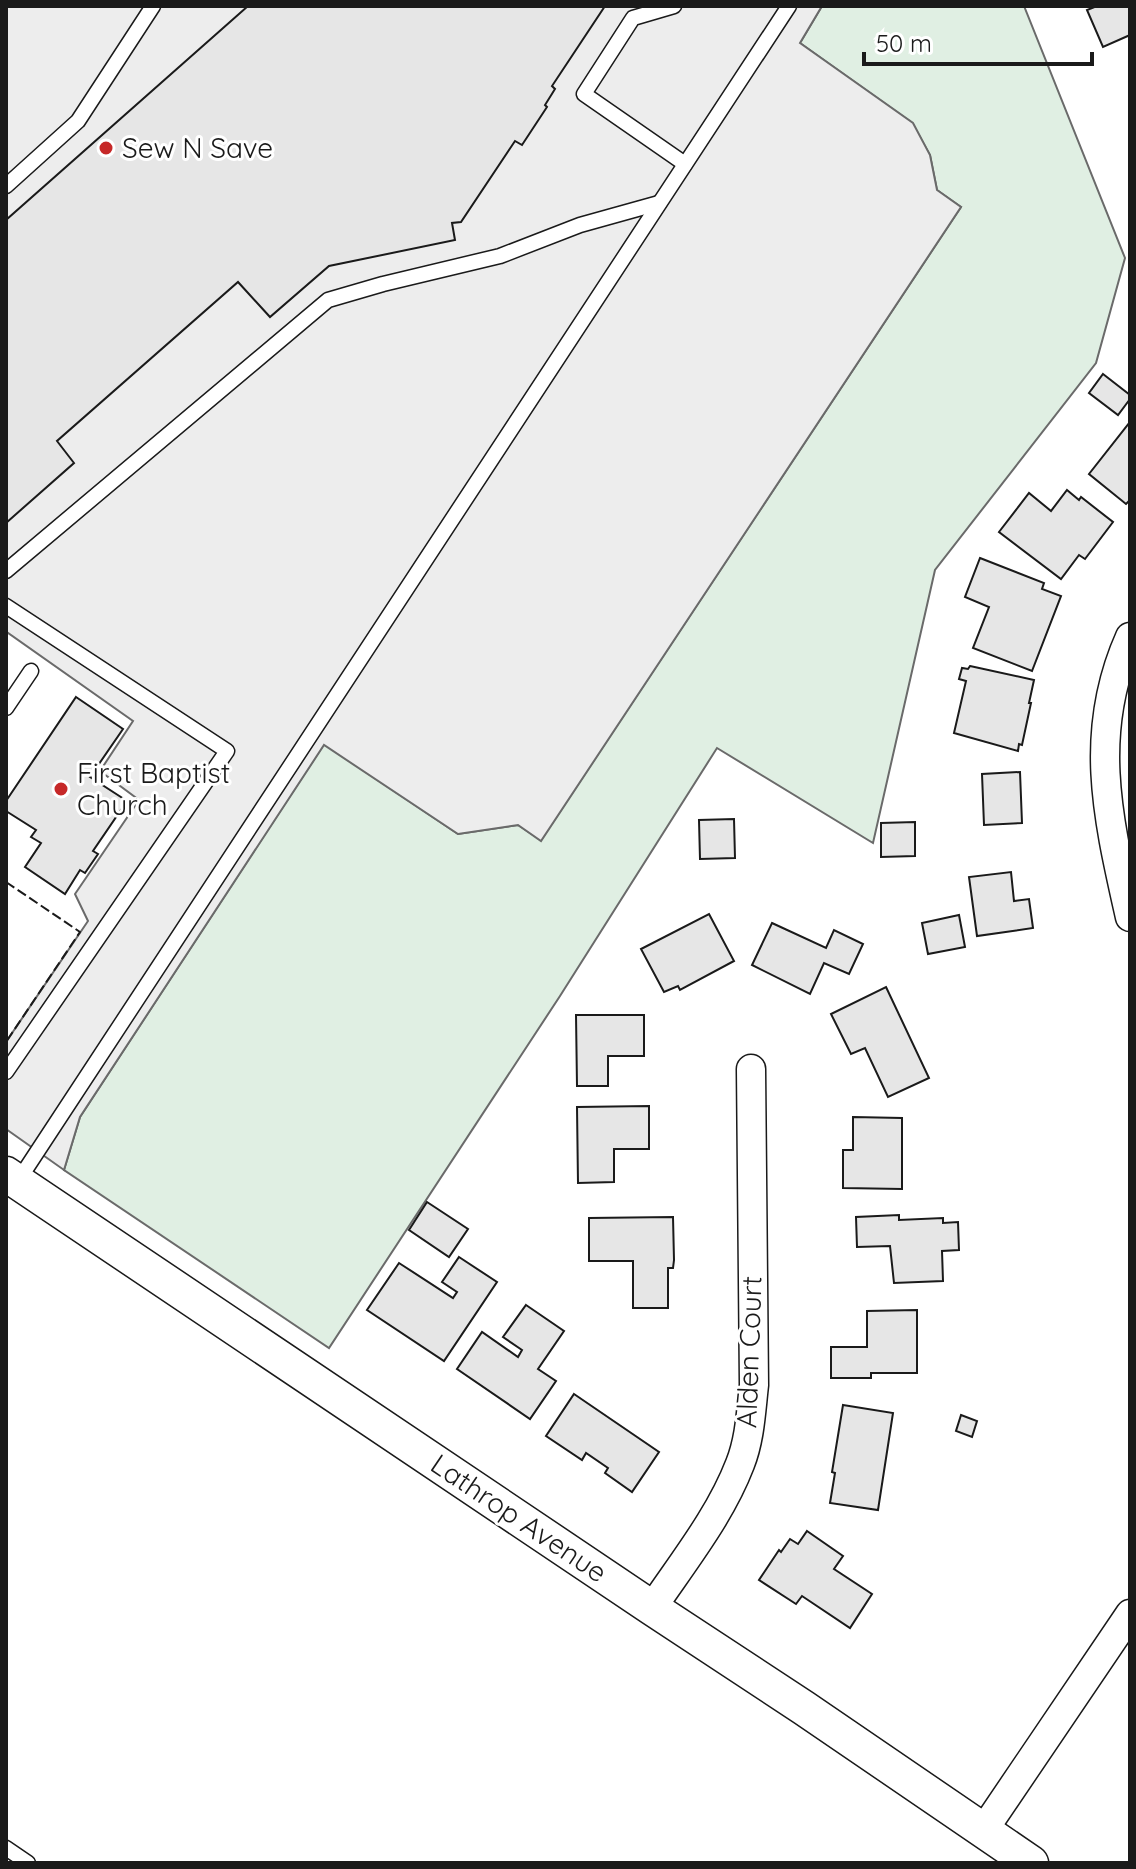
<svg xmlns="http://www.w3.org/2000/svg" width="1136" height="1869" viewBox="0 0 1136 1869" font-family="Quicksand,sans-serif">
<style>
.green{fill:#e0efe3;stroke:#6a6a6a;stroke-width:2}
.parking{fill:#ededed;stroke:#6a6a6a;stroke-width:2}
.building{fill:#e6e6e6;stroke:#1a1a1a;stroke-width:2}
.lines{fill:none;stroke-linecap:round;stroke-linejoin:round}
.service-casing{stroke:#1a1a1a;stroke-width:17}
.minor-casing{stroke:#1a1a1a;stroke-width:31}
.tertiary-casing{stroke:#1a1a1a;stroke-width:37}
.service{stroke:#fff;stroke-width:14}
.minor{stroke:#fff;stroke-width:28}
.tertiary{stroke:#fff;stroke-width:34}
.fence{stroke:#1a1a1a;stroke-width:2;stroke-dasharray:10 4;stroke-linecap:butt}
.poi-dot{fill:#c62828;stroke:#fff;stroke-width:3}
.labels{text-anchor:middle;stroke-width:6;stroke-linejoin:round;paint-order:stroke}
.poi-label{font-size:28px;fill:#1a1a1a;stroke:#fff;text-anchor:start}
.street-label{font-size:28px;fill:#1a1a1a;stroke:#fff}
</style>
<rect width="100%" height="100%" fill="#fff"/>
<polygon class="green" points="822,6 1024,6 1125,258 1096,363 935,570 873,843 717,748 560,996 329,1348 64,1170 80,1117 324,744 458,834 518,825 541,840 961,207 937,190 930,155 912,123 800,43"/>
<polygon class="parking" points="6,6 822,6 800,43 913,123 930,155 937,190 961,207 541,841 518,825 458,834 324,745 80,1117 64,1170 6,1129 6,1042 88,921 75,894 139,800 100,771 133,721 8,633 6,634"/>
<g class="building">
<polygon points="248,6 605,6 552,86 555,89 545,105 547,107 522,145 515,141 461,222 452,223 455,240 329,266 270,317 238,282 57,441 74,463 6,523 6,220"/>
<polygon points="1097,6 1130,6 1130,35 1103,47 1087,10"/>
<polygon points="1103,374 1130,395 1130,399 1118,415 1089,393"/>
<polygon points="1130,422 1130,500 1126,504 1089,474"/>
<polygon points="1067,490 1079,500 1081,497 1113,522 1085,559 1079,555 1061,579 999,532 1029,493 1051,511"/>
<polygon points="980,558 1044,583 1042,589 1061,596 1032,671 973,648 989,607 965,597"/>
<polygon points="970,666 1034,680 1029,703 1031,703 1022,745 1019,744 1018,751 954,733 966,681 959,679 962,668 968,669"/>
<polygon points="76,697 123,729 90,777 127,801 93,851 98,854 85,873 80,870 65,894 25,867 41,843 31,837 36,830 6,811 6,801"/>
<polygon points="1020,772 1022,823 984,825 982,774"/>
<polygon points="734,819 735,858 700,859 699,820"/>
<polygon points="915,822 915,856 881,857 881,823"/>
<polygon points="1011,872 1014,901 1029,899 1033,928 977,936 969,877"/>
<polygon points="709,914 734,961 680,990 678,986 664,992 641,949"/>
<polygon points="959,915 965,947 928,954 922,923"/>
<polygon points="772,923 826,948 834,930 863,944 849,974 824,963 810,994 752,965"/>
<polygon points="886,987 929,1078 888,1097 865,1048 851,1054 831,1014"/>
<polygon points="576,1015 644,1015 644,1056 608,1056 608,1086 577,1086"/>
<polygon points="649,1106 649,1149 614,1149 614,1182 578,1183 577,1107"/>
<polygon points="853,1117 902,1118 902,1189 843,1188 843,1150 853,1150"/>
<polygon points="427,1202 468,1229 449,1257 409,1230"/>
<polygon points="899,1215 899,1220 943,1218 943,1223 958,1222 959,1250 942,1251 943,1281 894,1283 890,1246 857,1247 856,1217"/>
<polygon points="673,1217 674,1260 673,1268 668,1268 668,1308 633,1308 633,1261 589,1261 589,1218"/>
<polygon points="459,1257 497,1282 444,1361 367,1310 399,1263 453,1298 457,1292 442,1282"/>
<polygon points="526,1305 564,1331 538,1369 556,1381 530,1419 457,1369 482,1332 518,1357 522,1350 503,1337"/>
<polygon points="917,1310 917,1373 871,1373 871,1378 831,1378 831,1347 867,1347 867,1311"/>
<polygon points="574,1394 659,1452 632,1492 605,1473 608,1468 586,1453 582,1460 546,1436"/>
<polygon points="843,1405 893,1413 878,1510 830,1503 835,1473 832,1472"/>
<polygon points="961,1415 977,1421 972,1437 956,1431"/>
<polygon points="807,1531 843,1556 834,1569 872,1594 850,1628 802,1596 796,1604 759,1580 779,1550 781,1552 790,1539 798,1544"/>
</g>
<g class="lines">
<g class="service-casing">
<g id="service">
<polyline points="674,6 633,18 584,94 685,164"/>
<polyline points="6,186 78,121 153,6"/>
<polyline points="6,571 328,300 383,284 500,256 580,225 659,203"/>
<polyline points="6,606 227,751 6,1072"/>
<polyline points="6,708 31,671"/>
<polyline points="18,1181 789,6"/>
<polyline points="6,1848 28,1863"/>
</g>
</g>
<g class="minor-casing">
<g id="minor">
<path d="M1130 637C1087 733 1108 819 1130 917"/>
<path d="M652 1608C683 1562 720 1516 740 1464 750 1439 751 1411 754 1385L751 1069"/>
<polyline points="983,1831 1130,1614"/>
</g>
</g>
<g class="tertiary-casing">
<polyline id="tertiary" points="6,1174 652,1608 804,1708 1031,1863"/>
</g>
<use href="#service" class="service"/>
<use href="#minor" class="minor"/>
<use href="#tertiary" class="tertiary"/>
<polyline class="fence" points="6,882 80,932 6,1042"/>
</g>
<g class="poi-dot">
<circle cx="106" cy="148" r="8"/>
<circle cx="61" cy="789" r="8"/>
</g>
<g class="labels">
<g class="poi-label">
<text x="122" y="158">Sew N Save</text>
<text x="77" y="783">First Baptist<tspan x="77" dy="32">Church</tspan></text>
</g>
<g class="street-label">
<text transform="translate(749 1352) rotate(-88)" y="10">Alden Court</text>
<text transform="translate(519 1518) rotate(34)" y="10">Lathrop Avenue</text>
</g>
</g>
<rect width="1136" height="1869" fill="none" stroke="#1a1a1a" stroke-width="16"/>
<path d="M864 52v12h228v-12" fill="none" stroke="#1a1a1a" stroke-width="4"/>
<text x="876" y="52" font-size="24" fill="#1a1a1a" stroke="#ffffff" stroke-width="6" paint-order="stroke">50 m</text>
</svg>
